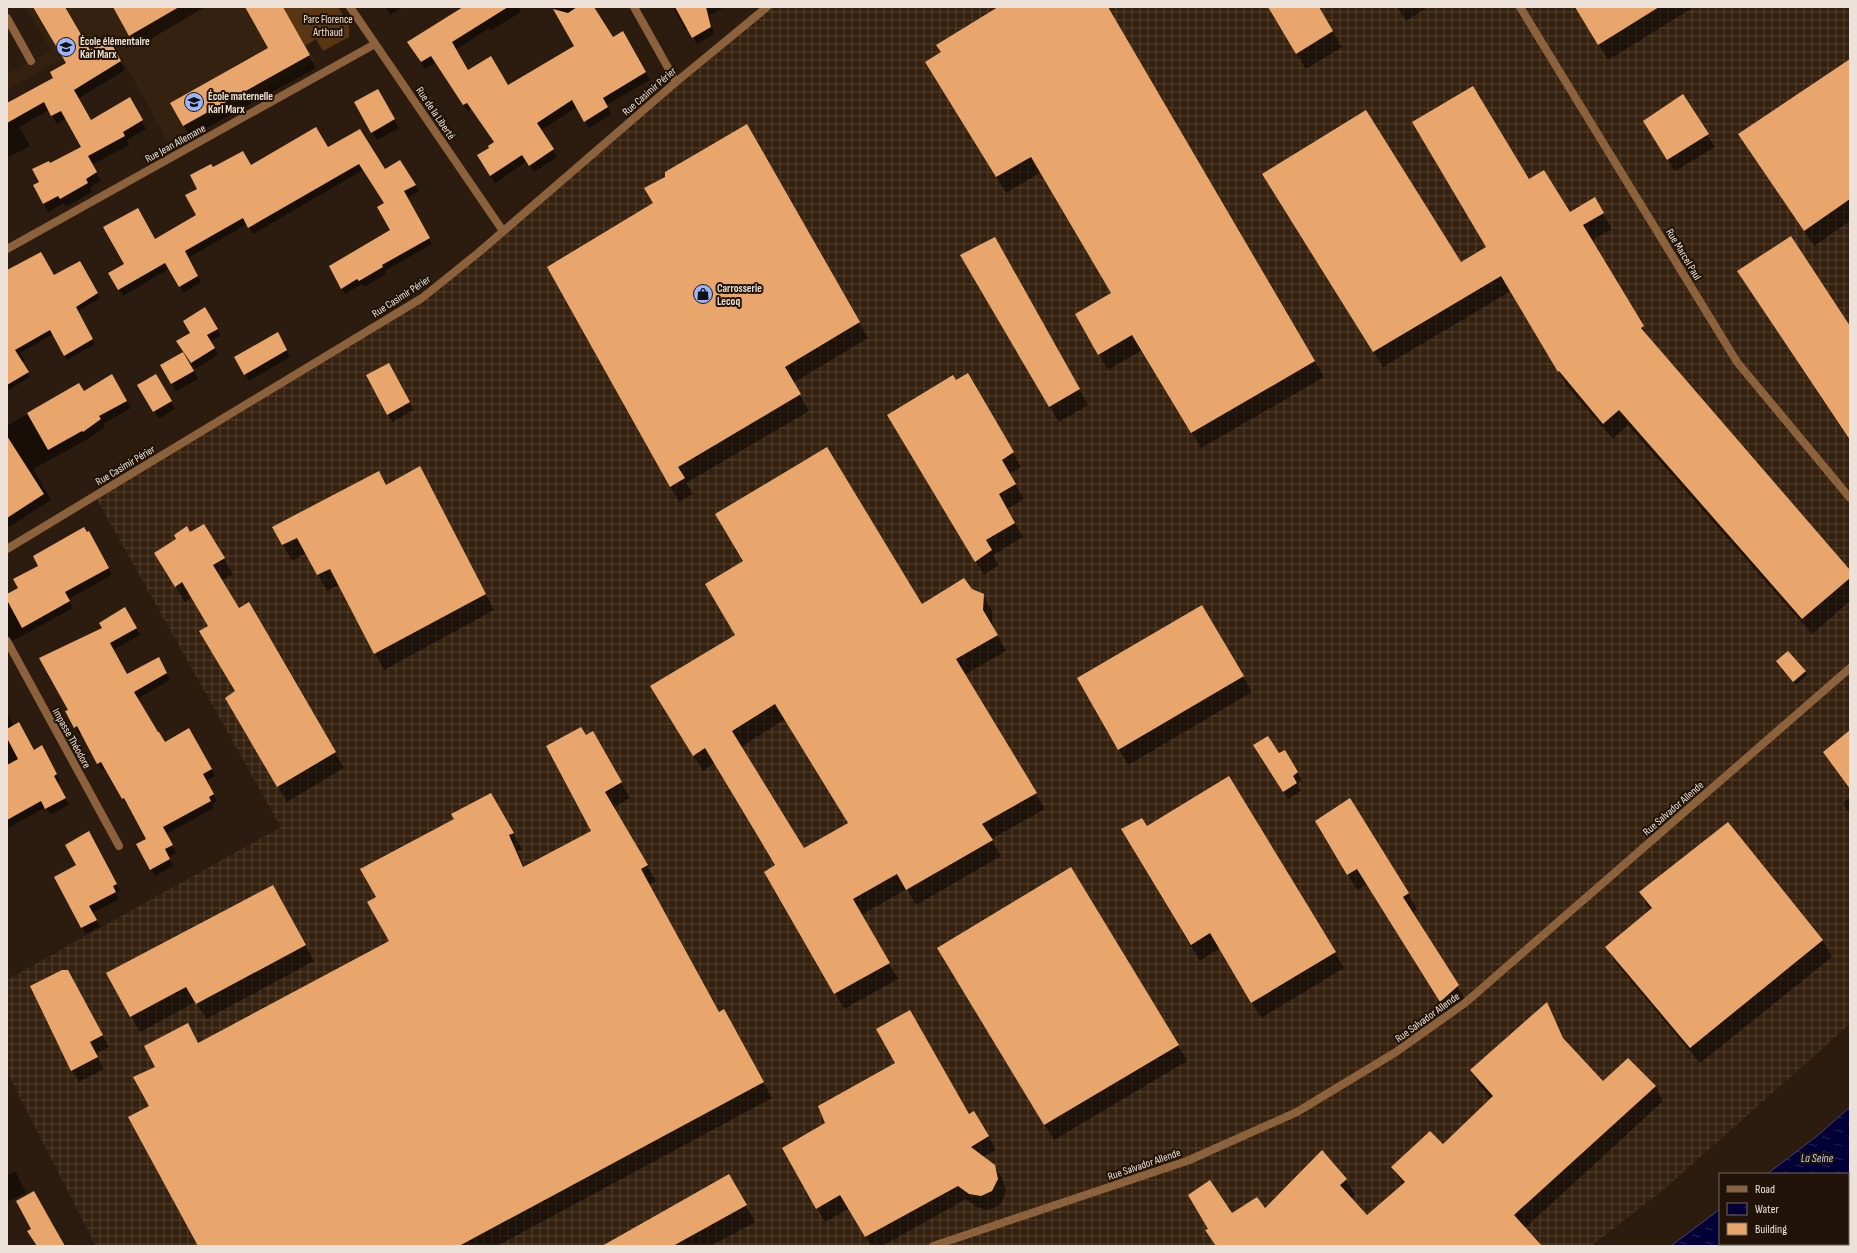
<svg xmlns="http://www.w3.org/2000/svg" width="1857" height="1253" viewBox="0 0 1857 1253" font-family="'Sofia Sans Condensed',sans-serif">
<style>
.built{fill:#35210f}
.industrial{fill:url(#industrial-grid)}
.green{fill:#583614}
.water{fill:url(#water-ripples);stroke:#484468}
.shadow{fill:#0007;fill-rule:evenodd}
.building{fill:#e8a66c;fill-rule:evenodd}
.lines{fill:none;stroke-linecap:round;stroke-linejoin:round}
.minor{stroke:#8b623c;stroke-width:8}
.tertiary{stroke:#8b623c;stroke-width:8}
.labels{text-anchor:middle;stroke-width:4;stroke-linejoin:round;paint-order:stroke}
.park-label{font-size:11px;fill:#f2e0d1;stroke:#211307}
.poi-label{font-size:11px;font-weight:bold;fill:#ece2d9;stroke:#211307;text-anchor:start}
.street-label{font-size:11px;fill:#ece2d9;stroke:#211307}
.water-label{font-size:12px;font-style:italic;fill:#becdf2;stroke:#211307}
</style>
<defs>
<pattern id="industrial-grid" width="8" height="8" patternUnits="userSpaceOnUse"><rect width="8" height="8" fill="#35210f"/><path d="M0 4h8M4 0v8" fill="none" stroke="#524131"/></pattern>
<pattern id="water-ripples" width="26" height="14" patternUnits="userSpaceOnUse"><rect width="26" height="14" fill="#020037"/><path d="M2 4q2-2 4 0t4 0M15 11q2-2 4 0t4 0" fill="none" stroke="#272553"/></pattern>
</defs>
<rect width="100%" height="100%" fill="#2b1c0f"/>
<polygon class="built" points="26,7 283,7 315,61 168,142 108,33 7,90 7,74 51,50"/>
<polygon class="industrial" points="770,7 1850,7 1850,1024 1663,1190 1591,1246 96,1246 7,1072 7,980 281,827 95,496 422,298"/>
<polygon class="green" points="283,7 338,7 349,26 349,37 323,51 316,39 305,46"/>
<polygon class="water" points="1850,1107 1850,1246 1671,1246 1720,1209 1720,1244 1848,1244 1848,1174 1767,1174 1817,1136"/>
<g class="shadow">
<polygon points="34,7 64,7 90,52 108,40 125,70 78,99 90,121 130,99 146,129 127,140 129,145 92,165 101,181 90,187 92,192 66,207 64,203 48,212 34,186 40,183 50,165 82,147 66,118 57,124 49,110 19,127 30,146 7,158 7,105 54,78 67,63"/>
<polygon points="118,7 205,7 137,47 115,9"/>
<polygon points="247,7 281,7 316,68 190,137 171,103 270,49"/>
<polygon points="386,7 403,7 390,15"/>
<polygon points="464,7 519,7 521,12 490,31 489,28 456,50 468,71 508,87 575,46 553,7 593,7 613,38 623,32 650,80 606,105 611,114 589,128 577,107 540,131 557,157 534,172 527,161 495,183 482,163 494,143 471,109 468,112 436,62 425,69 413,50"/>
<polygon points="673,7 722,7 723,8 709,15 714,34 697,44 688,28 685,30"/>
<polygon points="1107,7 1324,377 1201,448 1142,350 1108,370 1076,314 1112,294 1041,172 1006,193 926,63 942,53 937,45"/>
<polygon points="1268,7 1318,7 1342,47 1306,69"/>
<polygon points="1397,7 1428,7 1406,21"/>
<polygon points="1576,7 1694,7 1608,60"/>
<polygon points="1850,60 1850,221 1814,246 1749,150"/>
<polygon points="377,90 399,128 377,140 355,103"/>
<polygon points="1682,96 1715,147 1675,171 1651,133"/>
<polygon points="747,126 868,338 793,383 809,411 686,483 693,494 679,502 548,268 654,203 666,177"/>
<polygon points="327,148 385,170 415,185 419,191 407,198 432,244 385,271 386,274 364,287 362,284 345,294 330,267 392,231 385,204 363,170 253,234 247,224 188,258 201,282 184,293 170,268 123,296 109,273 125,264 155,240 197,216 198,189 212,169 251,166"/>
<polygon points="1528,181 1570,214 1595,199 1612,229 1591,241 1652,342 1850,572 1850,601 1812,634 1628,425 1613,439 1568,387 1511,291 1383,367 1273,189 1461,263 1487,247"/>
<polygon points="1003,254 1088,405 1059,422 962,256"/>
<polygon points="80,262 100,298 77,312 95,344 67,360 53,334 20,353 25,361 22,363 30,377 7,391 7,309 53,276"/>
<polygon points="1748,287 1850,328 1850,441"/>
<polygon points="205,308 221,336 210,341 218,355 195,369 185,354 184,354 198,379 176,391 162,366 184,352 192,333"/>
<polygon points="277,334 290,357 249,381 236,357"/>
<polygon points="388,364 414,410 392,422 388,415"/>
<polygon points="967,374 1021,467 1009,474 1024,499 1007,509 1023,537 993,555 999,565 984,575 897,430 956,381"/>
<polygon points="156,375 175,409 159,419 138,385"/>
<polygon points="111,376 131,408 103,424 105,427 88,439 33,469 51,500 7,528 7,426 79,384 84,392"/>
<polygon points="379,472 387,486 428,483 494,610 384,670 339,585 327,591 306,553 292,561 273,527"/>
<polygon points="204,526 233,574 221,581 238,609 249,603 344,768 287,802 226,698 236,692 209,626 192,597 185,602 155,553"/>
<polygon points="88,532 112,575 68,599 73,608 7,644 7,595 19,589 39,566"/>
<path d="M971 590 983 595 992 611V626L1006 651 964 675 1045 809 991 839 1001 856 916 905 907 889 861 915 898 979 844 1009 765 872 776 865 715 763 703 771 661 702 922 605ZM785 719 849 824 804 850 741 747Z"/>
<polygon points="1202,606 1252,692 1128,765 1078,678"/>
<polygon points="125,609 140,635 113,650 127,675 162,665 170,680 137,699 165,743 189,730 215,776 206,781 217,801 212,804 214,808 166,834 176,853 168,857 173,866 155,876 138,845 147,839 128,804 127,805 106,768 102,770 82,733 79,734 67,712 70,710 103,629"/>
<polygon points="1777,661 1805,671 1807,675 1796,685"/>
<polygon points="7,713 14,726 34,751 46,753 60,781 57,783 69,805 50,815 46,807 8,828"/>
<polygon points="1850,731 1850,790 1824,752"/>
<polygon points="592,732 630,798 613,808 656,881 649,885 719,1013 733,1026 772,1098 497,1246 199,1246 150,1106 156,1068 188,1024 198,1044 390,941 377,897 500,809 522,849 517,851 525,868 593,831 586,736"/>
<polygon points="1259,753 1278,754 1297,772 1302,780 1297,784 1301,791 1288,799"/>
<polygon points="1850,797 1850,814 1843,803"/>
<polygon points="1728,823 1823,941 1832,957 1700,1063 1616,963 1607,947 1651,911 1640,893"/>
<polygon points="1147,827 1335,952 1344,968 1261,1018 1220,948 1200,961 1131,845"/>
<polygon points="1325,838 1408,894 1417,909 1412,913 1467,1002 1449,1017 1367,884 1357,890"/>
<polygon points="93,839 120,891 116,893 119,899 92,913 100,927 86,934 55,878 78,865"/>
<polygon points="282,902 314,961 206,1019 196,1002 140,1032 131,1016"/>
<polygon points="947,964 1178,1045 1187,1061 1054,1140"/>
<polygon points="68,971 109,1047 96,1054 104,1069 79,1082 72,1070"/>
<polygon points="1547,1004 1566,1043 1603,1082 1655,1086 1663,1101 1525,1228 1541,1246 1216,1246 1207,1231 1265,1209 1322,1152 1346,1180 1355,1195 1351,1199 1367,1216 1403,1184 1393,1168 1443,1146 1492,1099 1480,1086 1471,1071"/>
<polygon points="968,1115 988,1136 996,1150 983,1157 994,1166 1003,1180 1006,1190 1004,1198 1000,1205 994,1208 986,1210 977,1207 966,1199 882,1246 871,1246 848,1209 825,1222 783,1148"/>
<polygon points="15,1171 26,1193 7,1202 7,1175"/>
<polygon points="729,1175 755,1222 711,1246 604,1246"/>
</g>
<g class="building">
<polygon points="33,7 65,7 90,50 109,39 121,61 74,90 91,120 130,97 143,120 123,132 125,136 88,156 97,172 86,179 88,183 60,199 58,196 43,204 33,185 39,182 32,169 49,161 50,163 81,147 61,111 51,116 44,102 7,123 7,103 53,78 50,72 66,63"/>
<polygon points="113,7 179,7 129,36"/>
<polygon points="245,7 283,7 310,55 183,126 170,103 268,48"/>
<polygon points="463,7 508,7 452,42 468,70 491,56 508,85 574,46 553,9 568,13 577,7 594,7 613,37 623,31 646,72 603,98 608,107 584,122 572,100 537,123 554,149 529,166 522,155 490,176 477,155 489,148 488,146 494,142 467,103 463,105 431,56 421,62 407,42"/>
<polygon points="675,7 706,7 711,27 692,38"/>
<polygon points="998,7 1108,7 1315,361 1191,433 1132,335 1098,355 1075,314 1111,293 1031,157 996,177 925,62 941,52 936,45"/>
<polygon points="1268,7 1319,7 1333,31 1296,54"/>
<polygon points="1575,7 1659,7 1598,45"/>
<polygon points="1850,59 1850,199 1804,231 1738,134"/>
<polygon points="1473,86 1529,179 1544,170 1570,212 1595,197 1604,213 1583,225 1644,326 1641,328 1850,570 1850,578 1802,619 1619,410 1603,424 1559,371 1558,372 1501,276 1373,352 1262,174 1366,110 1461,262 1486,247 1412,122"/>
<polygon points="378,89 395,119 371,133 354,102"/>
<polygon points="1683,94 1709,134 1667,160 1643,121"/>
<polygon points="747,124 860,322 785,367 801,394 678,467 685,478 670,487 547,267 653,203 644,188 665,177 665,172"/>
<polygon points="316,127 328,147 360,129 385,169 400,160 416,185 404,191 430,238 382,265 383,267 359,281 357,279 341,289 329,266 390,230 377,207 384,203 359,164 248,228 243,218 185,251 198,276 179,287 165,263 118,290 108,273 124,264 103,227 138,208 155,239 196,215 185,195 197,189 190,175 211,164 213,167 243,151 251,165"/>
<polygon points="1791,236 1850,326 1850,440 1737,271"/>
<polygon points="995,237 1080,389 1049,407 960,255"/>
<polygon points="41,252 54,275 80,261 98,293 76,307 93,339 64,356 50,330 15,350 29,372 7,385 7,270"/>
<polygon points="205,307 218,329 207,335 215,348 191,363 176,341 190,333 183,321"/>
<polygon points="278,332 287,350 244,375 234,357"/>
<polygon points="183,352 194,371 171,384 160,365"/>
<polygon points="389,363 410,402 387,415 366,375"/>
<polygon points="968,373 1014,452 1002,460 1016,484 999,494 1015,523 986,540 992,550 975,562 887,415 953,375 956,380"/>
<polygon points="112,374 127,401 99,416 101,419 83,432 82,431 48,450 27,413 79,383 84,391"/>
<polygon points="156,374 172,401 153,412 137,385"/>
<polygon points="7,436 44,494 7,518"/>
<path d="M827 447 922 604 964 578 972 589 984 594 983 610 998 635 956 659 1037 793 982 824 993 840 906 890 897 874 853 899 890 963 834 994 764 872 775 865 705 748 693 756 650 686 735 635 705 584 743 561 715 514ZM775 704 848 823 804 848 732 731Z"/>
<polygon points="420,466 486,594 374,654 330,569 317,575 297,538 282,545 272,527 379,471 386,485"/>
<polygon points="204,524 225,558 213,565 239,608 249,602 336,752 277,787 225,698 235,691 199,631 208,626 182,582 175,587 154,553 176,539 174,535 187,526 190,532"/>
<polygon points="84,527 87,532 89,531 109,568 65,592 70,601 22,628 7,600 7,594 18,588 13,579 38,566 33,556"/>
<polygon points="1202,605 1244,676 1118,750 1077,678"/>
<polygon points="125,607 137,628 110,643 127,674 159,657 167,673 134,692 158,732 159,732 165,742 189,728 212,769 203,774 214,794 209,797 211,801 163,827 173,845 165,849 170,859 150,870 136,844 146,839 124,798 122,799 101,762 97,764 77,726 74,728 65,711 68,710 39,658 102,628 99,623"/>
<polygon points="1788,651 1806,671 1793,682 1776,661"/>
<polygon points="19,722 34,750 42,745 57,774 54,776 66,798 45,809 41,801 7,820 7,765 18,759 7,738 7,729"/>
<polygon points="581,727 586,735 593,731 622,782 605,792 648,865 641,869 719,1012 724,1009 764,1082 459,1246 198,1246 128,1117 149,1106 133,1077 155,1067 144,1046 188,1023 198,1043 389,941 367,902 376,897 360,869 454,819 451,814 491,793 514,833 509,835 523,867 591,831 546,746"/>
<polygon points="1850,730 1850,789 1823,752"/>
<polygon points="1268,736 1279,753 1285,750 1298,772 1293,776 1297,783 1283,792 1253,745"/>
<polygon points="1229,776 1336,952 1251,1003 1210,933 1191,945 1121,829 1142,818 1147,826"/>
<polygon points="1350,798 1409,893 1403,897 1459,985 1440,1002 1357,869 1347,875 1315,821"/>
<polygon points="1728,822 1823,940 1690,1048 1605,947 1652,908 1639,892"/>
<polygon points="89,831 117,884 113,886 116,892 89,906 97,920 81,928 54,877 76,865 65,845"/>
<polygon points="1071,867 1179,1045 1044,1125 937,948"/>
<polygon points="273,885 306,945 196,1004 186,987 130,1017 106,973"/>
<polygon points="62,970 68,970 103,1035 90,1042 98,1057 71,1071 30,986"/>
<polygon points="1547,1002 1563,1038 1603,1081 1628,1058 1656,1086 1514,1215 1542,1246 1216,1246 1205,1230 1208,1229 1188,1195 1210,1180 1232,1213 1257,1197 1265,1208 1322,1150 1347,1179 1340,1185 1367,1215 1405,1182 1391,1167 1430,1131 1443,1144 1493,1096 1470,1070"/>
<polygon points="910,1010 969,1114 974,1111 989,1136 971,1147 995,1165 998,1179 992,1191 981,1196 969,1194 958,1186 865,1237 840,1195 816,1209 782,1148 825,1123 818,1106 895,1063 876,1029"/>
<polygon points="729,1174 747,1205 673,1246 602,1246"/>
<polygon points="34,1191 53,1225 65,1246 37,1246 27,1231 31,1229 16,1201"/>
</g>
<g class="lines">
<g class="minor">
<polyline points="350,7 503,231"/>
<polyline points="634,7 676,82"/>
<polyline points="1520,7 1737,362 1850,498"/>
<polyline points="7,18 31,61"/>
<polyline points="7,249 375,44"/>
<polyline points="7,549 422,298 478,253 676,82 767,7"/>
<polyline points="7,641 119,846"/>
</g>
<polyline class="tertiary" points="933,1246 1187,1161 1297,1112 1396,1052 1465,1003 1850,668"/>
</g>
<defs>
<g id="school-disc" transform="scale(1)"><circle r="9.5" fill="#99b5fd" stroke="#211307"/><path d="M0-5L7-2L0 1L-7-2ZM-4 1L0 2.5L4 1V4Q0 6-4 4Z" fill="#111"/></g>
<g id="shop-disc" transform="scale(1)"><circle r="9.5" fill="#99b5fd" stroke="#211307"/><path d="M-5-2.5h2.3a2.7 3.5 0 0 1 5.4 0H5L5.5 6h-11ZM-1.5-2.5h3a1.5 2.3 0 0 0-3 0Z" fill="#111"/></g>
</defs>
<g fill-rule="evenodd">
<use href="#school-disc" x="66" y="47"/>
<use href="#school-disc" x="194" y="102"/>
<use href="#shop-disc" x="703" y="294"/>
</g>
<g class="labels">
<g class="park-label">
<text x="328" y="23">Parc Florence<tspan x="328" dy="13">Arthaud</tspan></text>
</g>
<g class="poi-label">
<text x="80" y="45">École élémentaire<tspan x="80" dy="13">Karl Marx</tspan></text>
<text x="208" y="100">École maternelle<tspan x="208" dy="13">Karl Marx</tspan></text>
<text x="717" y="292">Carrosserie<tspan x="717" dy="13">Lecoq</tspan></text>
</g>
<g class="street-label">
<text transform="translate(649 91) rotate(-41)" y="4">Rue Casimir Périer</text>
<text transform="translate(436 113) rotate(56)" y="4">Rue de la Liberté</text>
<text transform="translate(175 143) rotate(-29)" y="4">Rue Jean Allemane</text>
<text transform="translate(1684 254) rotate(59)" y="4">Rue Marcel Paul</text>
<text transform="translate(401 296) rotate(-33)" y="4">Rue Casimir Périer</text>
<text transform="translate(125 465) rotate(-31)" y="4">Rue Casimir Périer</text>
<text transform="translate(72 738) rotate(61)" y="4">Impasse Théodore</text>
<text transform="translate(1673 808) rotate(-41)" y="4">Rue Salvador Allende</text>
<text transform="translate(1427 1017) rotate(-36)" y="4">Rue Salvador Allende</text>
<text transform="translate(1144 1164) rotate(-19)" y="4">Rue Salvador Allende</text>
</g>
<g class="water-label">
<text x="1817" y="1162">La Seine</text>
</g>
</g>
<rect width="1857" height="1253" fill="none" stroke="#ece2d9" stroke-width="16"/>
<rect x="1719" y="1173" width="130" height="72" fill="#211307" stroke="#72665b"/>
<rect x="1727" y="1186" width="20" height="6" fill="#8b623c" stroke="#72665b"/>
<text x="1755" y="1193" font-size="12" fill="#ece2d9">Road</text>
<rect x="1727" y="1203" width="20" height="12" fill="url(#water-ripples)" stroke="#72665b"/>
<text x="1755" y="1213" font-size="12" fill="#ece2d9">Water</text>
<rect x="1727" y="1223" width="20" height="12" fill="#e8a66c" stroke="#72665b"/>
<text x="1755" y="1233" font-size="12" fill="#ece2d9">Building</text>
</svg>
